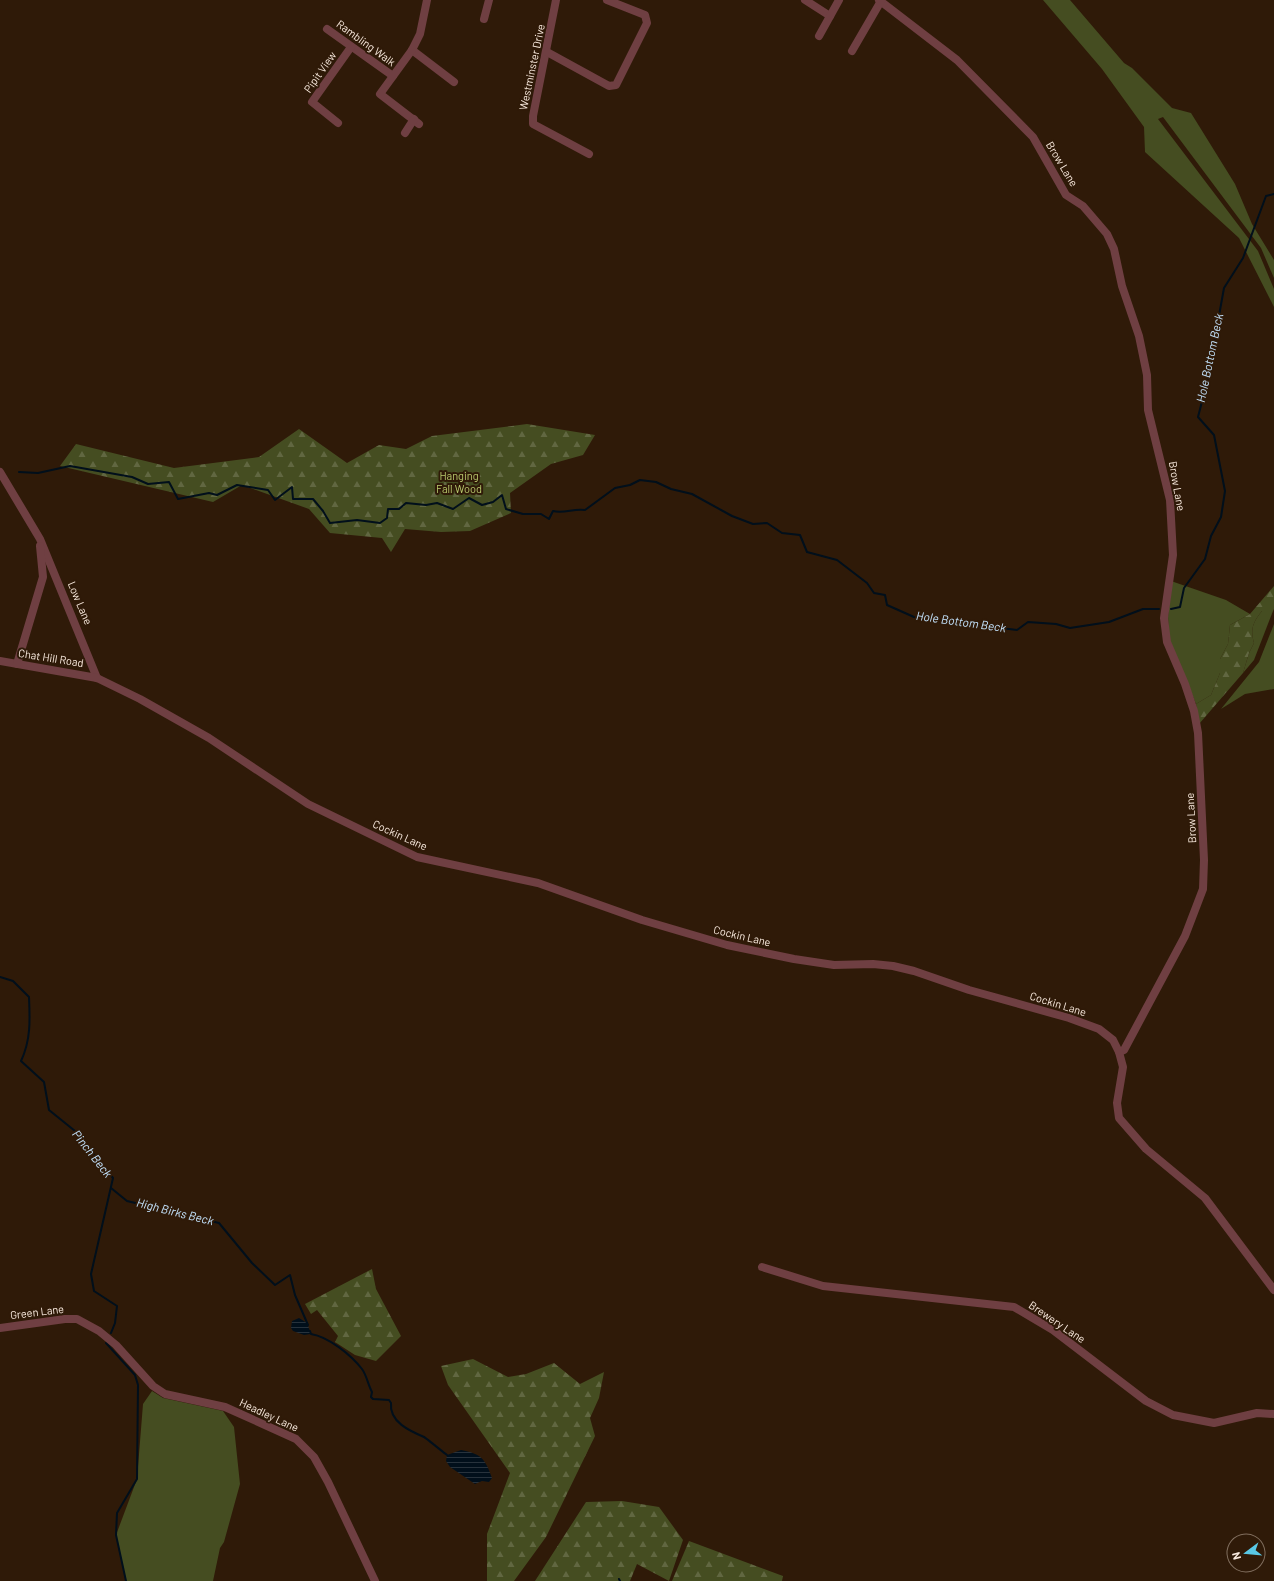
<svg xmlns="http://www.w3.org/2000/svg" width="1274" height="1581" viewBox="0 0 1274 1581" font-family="Barlow,sans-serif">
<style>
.green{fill:#454d21}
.forest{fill:url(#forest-firs)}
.water{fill:url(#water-rules)}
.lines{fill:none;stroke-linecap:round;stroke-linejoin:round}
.stream{stroke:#010f1b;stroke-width:2}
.minor{stroke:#6f3f42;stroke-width:8}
.labels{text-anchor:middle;stroke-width:4;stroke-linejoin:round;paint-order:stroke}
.street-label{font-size:11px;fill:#faebdf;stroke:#2f1a08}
.park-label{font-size:11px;fill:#b9ca6e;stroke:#2f1a08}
.water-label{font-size:12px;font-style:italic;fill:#c5e4fe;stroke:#2f1a08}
</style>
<defs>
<pattern id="forest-firs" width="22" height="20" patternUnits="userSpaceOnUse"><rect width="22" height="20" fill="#454d21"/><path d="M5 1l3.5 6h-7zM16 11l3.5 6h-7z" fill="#616741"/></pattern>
<pattern id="water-rules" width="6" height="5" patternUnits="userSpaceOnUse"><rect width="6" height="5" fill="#010f1b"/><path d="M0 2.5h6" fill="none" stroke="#27323c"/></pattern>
</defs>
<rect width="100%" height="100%" fill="#2f1a08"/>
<g class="green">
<polygon points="1043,0 1070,0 1124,63 1132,68 1172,108 1191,113 1235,184 1252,224 1274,260 1274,278 1261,248 1163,117 1158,119 1258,251 1274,289 1274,307 1239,238 1145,152 1144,127 1102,69"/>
<polygon points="1171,581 1226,600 1250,614 1230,625 1228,644 1220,659 1220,673 1211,695 1196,704 1169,638 1168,617"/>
<path d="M1262 611H1273L1254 660 1243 673 1249 653 1254 643C1250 629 1253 622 1262 611Z"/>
<polygon points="1274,624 1274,689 1245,694 1221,709 1259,662"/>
<polygon points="152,1391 163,1398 223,1411 234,1427 240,1484 224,1542 220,1548 213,1581 126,1581 116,1535 137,1479 143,1404"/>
</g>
<g class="forest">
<polygon points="527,424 595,435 583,455 551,464 510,493 511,513 470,531 441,532 405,529 391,552 382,538 330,533 309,509 242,485 213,502 60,466 76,444 174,468 259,457 299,429 347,463 379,445 406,449 432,436"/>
<path d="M1274 586V609L1273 611H1262C1253 622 1250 629 1254 643L1249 653 1243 673 1199 724 1196 704 1211 695 1220 673V659L1228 644 1230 625 1250 614Z"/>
<polygon points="372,1269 376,1289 401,1336 376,1361 355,1355 335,1342 338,1336 317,1310 311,1314 305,1304"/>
<polygon points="473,1359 508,1377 526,1374 554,1363 580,1384 604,1372 599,1398 590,1418 595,1436 546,1537 514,1581 487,1581 487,1534 510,1473 448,1385 441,1366"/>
<polygon points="622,1501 659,1507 683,1540 669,1581 637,1564 630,1581 535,1581 586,1502"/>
<polygon points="689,1541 783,1576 782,1581 672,1581"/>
</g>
<g class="water">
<polygon points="299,1318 307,1323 311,1334 304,1335 293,1331 291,1328 292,1321"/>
<path d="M461 1450C481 1454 485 1458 492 1478L489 1482 482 1481 475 1484 450 1467 446 1461 447 1455Z"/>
</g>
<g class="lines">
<g class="stream">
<path d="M19 472 38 473 70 466 132 477 148 484 169 482 178 499 209 493 217 495 237 485 268 490 275 500 292 487 293 499H313L323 511 330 523 357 520 380 523 387 518 388 509H399L406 503 426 505 437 503 453 509 469 498 482 505 493 502 502 495 506 509 523 514H541L549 519 553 511C564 514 574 508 585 510L615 488 630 485 640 480 656 482 671 489 692 494 732 516 753 524 767 523 782 533 800 535 807 552 837 560 867 583 874 593 885 595 887 605 914 617 1017 630 1028 622 1056 624 1070 628 1109 622 1143 609H1159"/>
<polyline points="1171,609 1180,607 1184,588 1205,559 1211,536 1221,517 1225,491 1214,435 1198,417 1207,382 1224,288 1243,258 1266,196 1274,194"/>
<path d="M0 977 13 981 29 997C30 1019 31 1040 21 1061L44 1082 49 1110 75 1131 113 1178 91 1274 94 1291 117 1306 115 1323 111 1333"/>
<polyline points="111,1188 127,1201 219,1223 252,1263 275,1285 290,1275 295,1295 308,1325"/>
<path d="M310 1331 311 1334C329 1337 351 1355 362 1369 367 1376 368 1385 372 1392L371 1397 373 1399 389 1400 391 1403C389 1422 410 1431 424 1437 426 1438 443 1452 447 1455"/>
<polyline points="106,1343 135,1375 138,1385 137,1479 117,1513 116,1535 126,1581"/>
<polyline points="619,1579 620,1581"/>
</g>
<g class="minor">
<polyline points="556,0 533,116 533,124 589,154"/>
<polyline points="805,0 830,16"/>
<polyline points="879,0 957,60 1033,137 1066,195 1083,206 1107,234 1114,249 1122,286 1139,336 1147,375 1148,410 1170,500 1173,555 1164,618 1167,642 1185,684 1194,711 1198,733 1204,860 1203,889 1185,936 1124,1050 1119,1052"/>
<polyline points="484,19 489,0"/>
<polyline points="327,29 393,76"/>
<polyline points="819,36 839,0"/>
<polyline points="412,50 454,82"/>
<polyline points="852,51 881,1"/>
<polyline points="547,52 609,86 616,85 647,23 645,15 607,0"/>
<polyline points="338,123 312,102 351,47"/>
<polyline points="419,124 380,94 412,50 420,34 427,0"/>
<polyline points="405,133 414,119"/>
<polyline points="0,472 40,539 97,678"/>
<polyline points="0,661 97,678 140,699 209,738 308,804 417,857 538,883 642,920 727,945 794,959 834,965 873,964 893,966 914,971 969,990 1069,1018 1099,1029 1113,1040 1119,1052 1123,1067 1117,1103 1119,1118 1146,1149 1205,1198 1274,1290"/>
<polyline points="17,664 43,577 40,546"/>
<polyline points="762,1267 823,1286 1014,1307 1053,1330 1146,1401 1173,1415 1214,1423 1257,1413 1274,1414"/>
<polyline points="0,1328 65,1319 77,1319 99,1331 116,1345 153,1386 165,1394 225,1407 296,1439 314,1457 328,1482 375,1581"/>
</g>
</g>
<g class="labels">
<g class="street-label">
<text transform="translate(366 43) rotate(36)" y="4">Rambling Walk</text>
<text transform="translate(532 67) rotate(-78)" y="4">Westminster Drive</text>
<text transform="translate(320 72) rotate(-55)" y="4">Pipit View</text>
<text transform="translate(1062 164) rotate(59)" y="4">Brow Lane</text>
<text transform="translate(1177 486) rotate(80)" y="4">Brow Lane</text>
<text transform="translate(80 603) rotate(67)" y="4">Low Lane</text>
<text transform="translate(51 658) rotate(9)" y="4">Chat Hill Road</text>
<text transform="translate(1191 818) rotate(-93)" y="4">Brow Lane</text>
<text transform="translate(400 835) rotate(24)" y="4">Cockin Lane</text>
<text transform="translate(742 936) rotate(13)" y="4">Cockin Lane</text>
<text transform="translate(1058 1004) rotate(17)" y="4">Cockin Lane</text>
<text transform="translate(37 1312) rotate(-7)" y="4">Green Lane</text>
<text transform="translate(1057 1322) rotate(34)" y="4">Brewery Lane</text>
<text transform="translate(269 1415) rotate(25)" y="4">Headley Lane</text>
</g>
<g class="park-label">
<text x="459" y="480">Hanging<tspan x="459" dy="13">Fall Wood</tspan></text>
</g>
<g class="water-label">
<text transform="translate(1210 358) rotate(-78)" y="4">Hole Bottom Beck</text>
<text transform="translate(961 622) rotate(8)" y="4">Hole Bottom Beck</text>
<text transform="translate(92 1154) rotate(52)" y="4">Pinch Beck</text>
<text transform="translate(175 1212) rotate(14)" y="4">High Birks Beck</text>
</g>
</g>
<g transform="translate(1246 1553) rotate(254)"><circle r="19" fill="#2f1a08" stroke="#806e5e"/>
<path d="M0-3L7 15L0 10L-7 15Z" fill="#59c8e5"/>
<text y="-6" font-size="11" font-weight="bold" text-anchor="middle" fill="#faebdf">N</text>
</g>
</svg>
